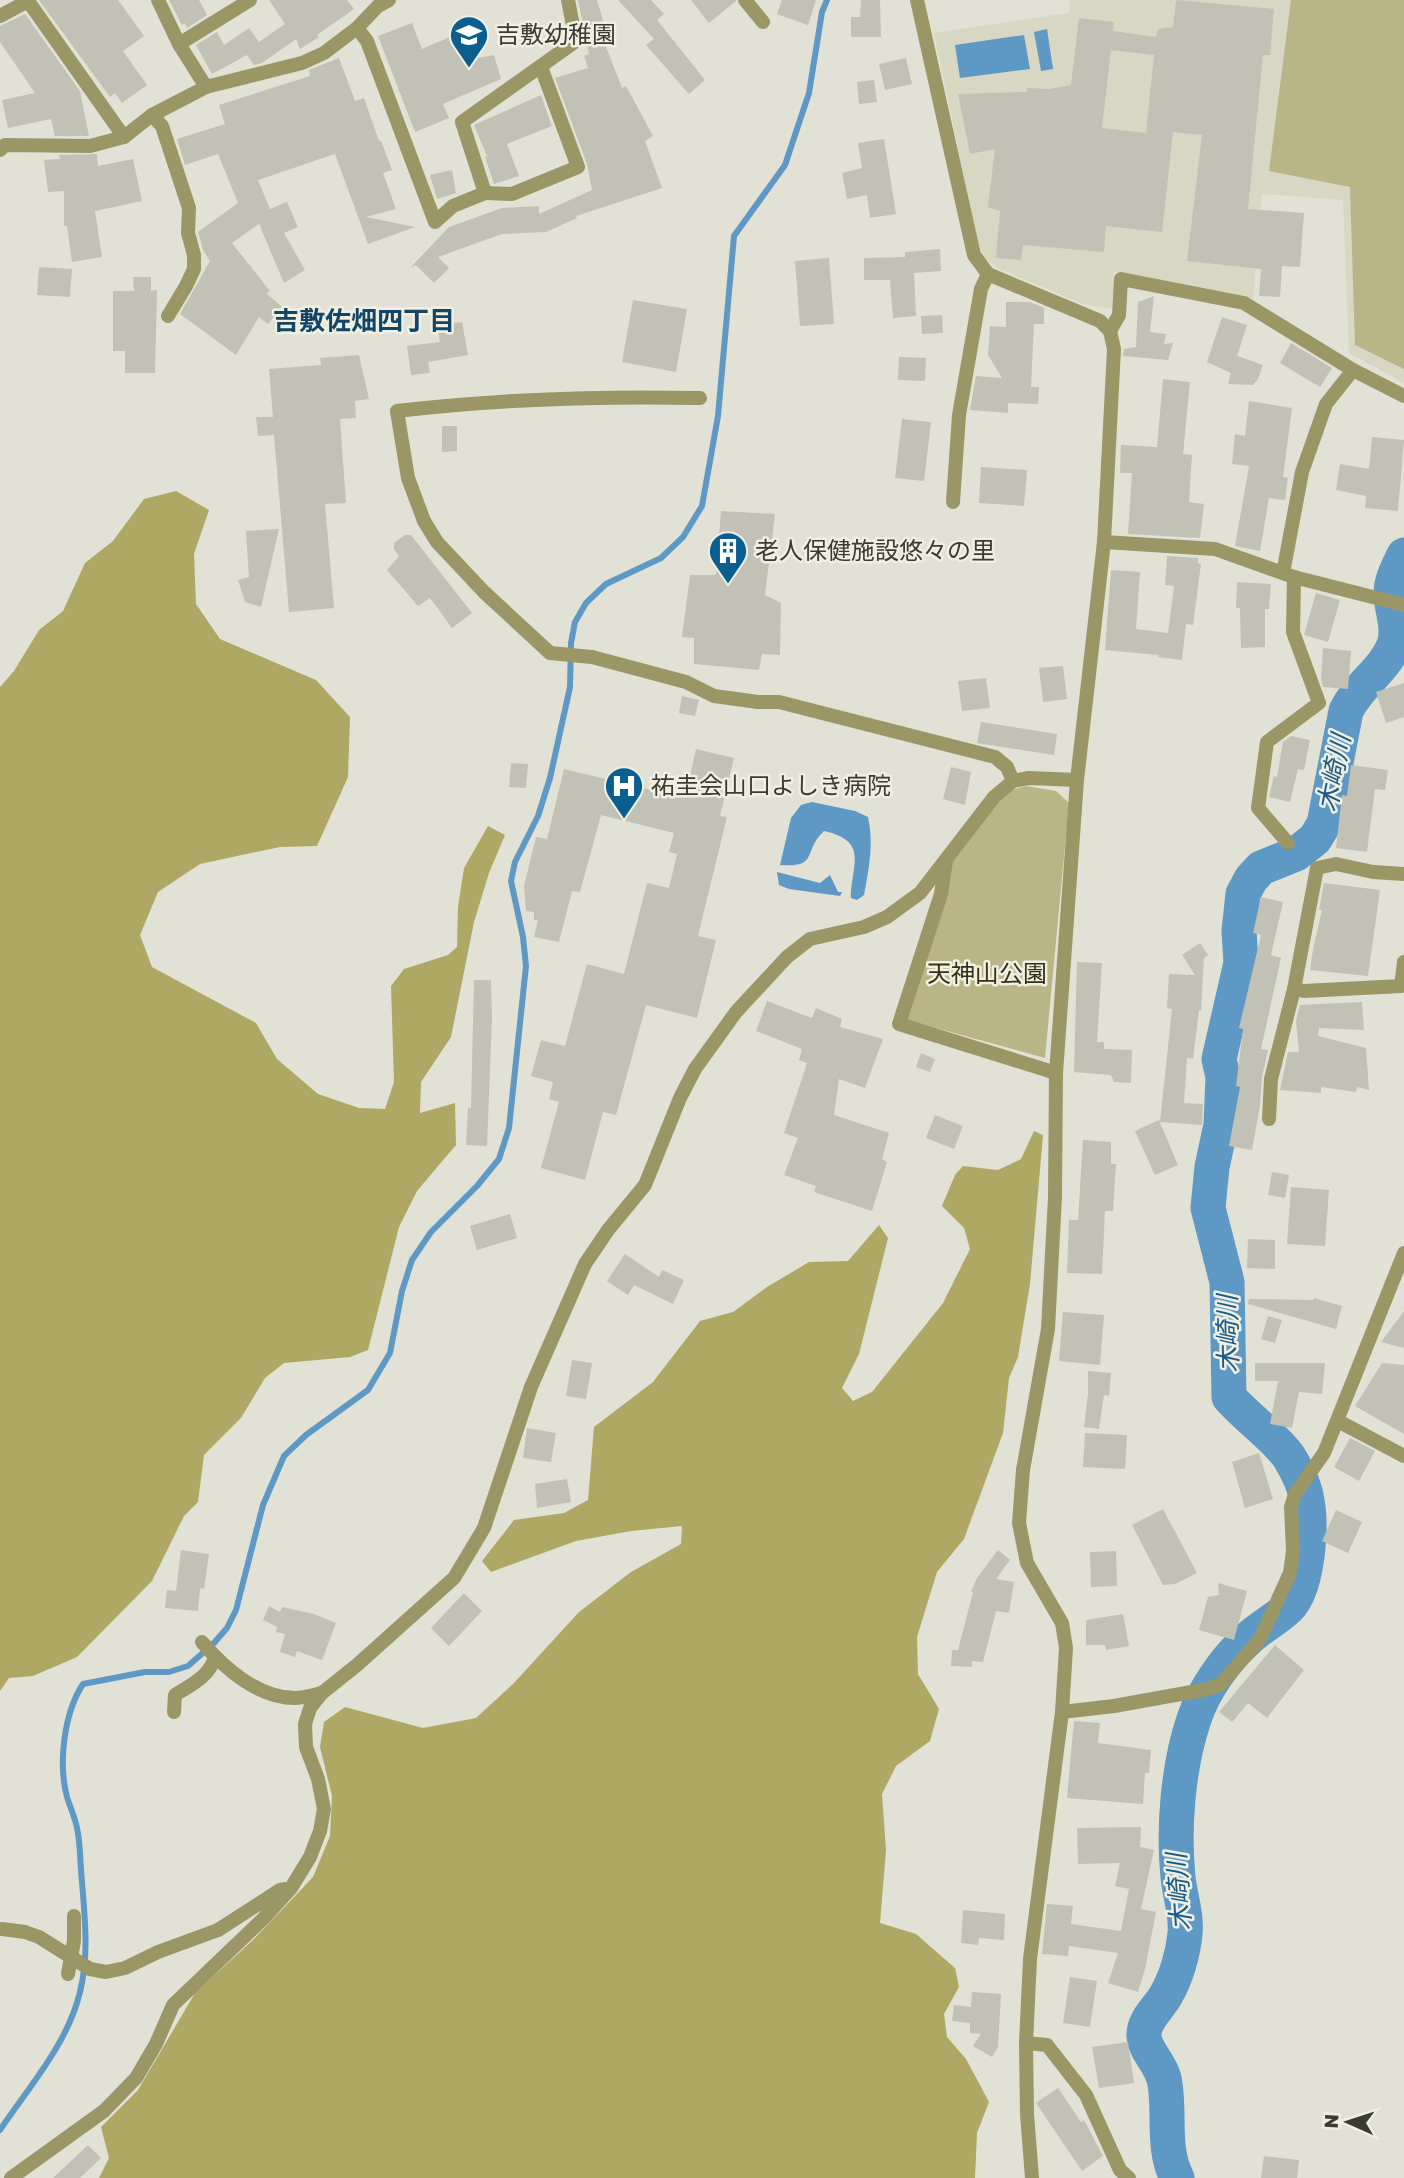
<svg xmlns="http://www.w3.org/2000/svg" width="1404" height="2178" viewBox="0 0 1404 2178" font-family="'Golos Text','Noto Sans JP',sans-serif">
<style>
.built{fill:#d8d7c3}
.green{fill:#b8b587}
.forest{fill:#aea864}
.water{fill:#5e98c4}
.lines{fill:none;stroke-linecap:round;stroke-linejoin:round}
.stream{stroke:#5e98c4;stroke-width:6}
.river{stroke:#5e98c4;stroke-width:35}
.building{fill:#c2c1b5;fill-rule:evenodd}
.minor{stroke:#9a9665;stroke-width:14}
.labels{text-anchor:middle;stroke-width:5;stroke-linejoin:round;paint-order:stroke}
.poi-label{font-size:24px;fill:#3b3b36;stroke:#efefe2;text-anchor:start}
.park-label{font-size:24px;fill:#333112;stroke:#efefe2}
.neighbourhood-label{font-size:26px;font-weight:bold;fill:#124669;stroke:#efefe2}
.water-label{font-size:26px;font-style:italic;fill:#1a5b87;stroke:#efefe2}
</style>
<rect width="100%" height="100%" fill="#e2e1d5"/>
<polygon class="built" points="1070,0 1404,0 1404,383 1349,353 1343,200 1262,194 1253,299 1163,283 1114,271 1112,309 1083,304 997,268 985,258 978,244 934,33 1069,13"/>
<g class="green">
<polygon points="1291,0 1404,0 1404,369 1355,345 1350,187 1269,171"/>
<polygon points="1026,786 1056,791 1069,803 1045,1058 907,1020 951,863 978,825 1008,791"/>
</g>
<g class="forest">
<polygon points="176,491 209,510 194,554 196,604 220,639 316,680 350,717 348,777 317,846 280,847 200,864 158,892 140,935 152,967 256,1023 277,1059 318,1094 359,1108 385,1109 394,1082 391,986 404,969 448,955 457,947 458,907 464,868 488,826 505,835 489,873 474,922 451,1037 421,1082 420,1113 455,1103 456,1145 417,1191 399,1227 368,1350 350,1357 284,1363 265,1378 241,1418 204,1455 198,1502 184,1516 152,1581 77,1657 33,1676 9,1678 0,1691 0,687 14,671 39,630 63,611 85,563 113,541 144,499"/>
<polygon points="1034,1131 1043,1135 1030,1284 1018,1357 1009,1378 1003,1433 964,1539 937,1572 917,1637 918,1674 939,1709 930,1741 896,1766 882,1794 886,1850 880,1923 916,1934 955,1968 959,1987 944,2014 947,2037 966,2059 989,2102 977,2133 975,2178 99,2178 109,2158 101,2127 138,2090 195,1993 254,1939 313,1877 330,1836 332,1796 320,1747 324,1722 345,1707 423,1728 476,1718 514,1683 579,1612 631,1572 681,1544 682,1526 631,1531 576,1541 491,1572 482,1561 514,1520 564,1513 588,1500 594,1427 653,1382 700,1321 733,1312 767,1287 809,1262 848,1261 879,1225 888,1238 859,1354 842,1388 853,1401 872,1392 943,1303 970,1249 964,1228 942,1206 955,1175 963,1166 998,1170 1021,1159"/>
</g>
<g class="water">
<polygon points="1047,29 1053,69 1041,71 1034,32"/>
<polygon points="1024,35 1030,69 960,78 955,45"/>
<path d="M812 802 855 811 868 817C874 844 869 868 864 895L857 900 851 898C851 866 870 841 824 831 802 851 820 868 780 865L791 818 801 805Z"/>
<polygon points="777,872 820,883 830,875 838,892 842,892 840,896 789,889 779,885"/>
</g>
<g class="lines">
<path class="stream" d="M0 2130C29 2087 68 2043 80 1992 90 1952 84 1910 81 1870 80 1856 80 1841 77 1828 75 1817 70 1807 67 1797 58 1763 64 1713 83 1684L145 1672H169L188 1666 214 1643 227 1628 236 1610 263 1505 284 1456 306 1435 368 1390 390 1353 402 1291 412 1260 431 1232 477 1186 499 1159 509 1128 526 966 523 937 511 881 515 862 538 816 550 778 570 687 571 643 575 622 586 603 606 584 661 558 683 537 702 506 718 416 734 236 785 165 809 93 822 12 827 0"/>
<path class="river" d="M1177 2178C1162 2149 1170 2115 1165 2084 1163 2065 1145 2052 1144 2036 1143 2020 1159 2008 1166 1995 1176 1978 1183 1954 1185 1934 1187 1914 1180 1897 1178 1877 1173 1828 1178 1766 1194 1719 1204 1689 1226 1658 1250 1637 1262 1626 1277 1619 1288 1608 1308 1589 1312 1527 1307 1501 1305 1486 1297 1470 1289 1457 1276 1438 1245 1416 1229 1397L1227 1282 1208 1208 1212 1167 1221 1125 1223 1077 1219 1059 1241 963 1239 931 1243 894 1251 879 1261 868 1296 854 1315 839 1324 824 1346 711C1358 685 1384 671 1394 645 1400 629 1392 612 1391 596 1390 582 1398 567 1404 555"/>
</g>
<g class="building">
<polygon points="39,0 118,0 144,36 123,51 147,85 122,103 115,93 110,97"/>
<polygon points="169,0 199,0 207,15 187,28 185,23 182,25"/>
<polygon points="269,0 347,0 354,9 317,35 319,37 300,49 296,39 262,63 254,65 247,55 212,74 196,45 217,32 224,45 249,28 259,42 285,24"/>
<polygon points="578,0 597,0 608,37 603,39 622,88 626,86 653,136 645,141 662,188 576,216 577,218 546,232 502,234 438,257 449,268 434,283 416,265 411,267 449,227 502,208 539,206 539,214 592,190 587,164 555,78 588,68 584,56 589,54"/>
<polygon points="618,0 651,0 664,14 657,20 705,80 689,94 646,45 654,39"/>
<polygon points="691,0 736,0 736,1 709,23"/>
<polygon points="782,0 816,0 808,25 777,14"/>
<polygon points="861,0 880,0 881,37 851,37 851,17 860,17"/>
<path d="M1176 0 1274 9 1270 55H1263L1248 209 1304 213 1300 267 1282 266 1280 297 1259 296 1261 269 1187 261 1202 135 1173 132 1162 232 1106 226 1104 252 1023 245 1021 260 996 258 1000 211 988 207 995 149 970 154 958 94 1027 92V88L1050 89 1071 85 1079 18 1114 22 1113 31 1156 37 1158 29 1173 27ZM1111 50 1154 55 1146 133 1102 128Z"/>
<polygon points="25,14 80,91 89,136 55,136 51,119 8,128 2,100 35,93 0,42 0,26"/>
<polygon points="412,23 422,49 468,29 478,58 494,55 501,79 443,104 449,118 415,132 378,36"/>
<polygon points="339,58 355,101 364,98 379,141 381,141 392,170 383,173 396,209 366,217 415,227 368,244 335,154 258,180 270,209 287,202 298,227 284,233 305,270 284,283 259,224 232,243 270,291 266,293 282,307 268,324 259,317 236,355 180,314 210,261 203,250 198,232 238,203 218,154 185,165 177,139 225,124 219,105 310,76 309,70"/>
<polygon points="906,58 912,84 885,90 879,64"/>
<polygon points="874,80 877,102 859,104 857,82"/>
<polygon points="541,95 552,126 507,144 519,176 494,184 485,157 487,156 474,125"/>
<polygon points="884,139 896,214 870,218 867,195 847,199 842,173 862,168 858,143"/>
<polygon points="97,154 98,166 133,159 142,201 95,211 102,257 72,262 67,226 64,226 64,191 48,192 44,160 60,159 59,155"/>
<polygon points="452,170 456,193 437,199 430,175"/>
<polygon points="940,249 941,271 914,273 916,316 893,318 890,280 864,280 864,258 905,257 905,252"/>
<polygon points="829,258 834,324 800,326 795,261"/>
<polygon points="39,267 72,269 70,297 37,295"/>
<polygon points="133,277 151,277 151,291 157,290 155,373 125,373 125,351 113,351 113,291 134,291"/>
<polygon points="1154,296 1150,332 1166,334 1164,344 1173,343 1168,360 1123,356 1124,349 1136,347 1138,302"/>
<polygon points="633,300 687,309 676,372 622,362"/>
<polygon points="1006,302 1030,302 1044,308 1044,324 1034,324 1031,387 1039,387 1038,404 1008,403 1008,413 970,410 976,376 1002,378 988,355 990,326 1006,327"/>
<polygon points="942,315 943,333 922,334 921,316"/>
<polygon points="1222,317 1247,325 1237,356 1263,365 1258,379 1253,385 1228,384 1231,373 1207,362"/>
<polygon points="462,322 468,355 428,362 430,373 411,375 407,346 440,342 437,326"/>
<polygon points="1291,343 1332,368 1320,387 1280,363"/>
<polygon points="359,355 369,399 355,401 356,418 340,419 346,503 325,504 334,608 289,612 274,435 258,436 256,417 273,417 269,369 321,365 320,358"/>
<polygon points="899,357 926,358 925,381 898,380"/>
<polygon points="1163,379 1190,382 1183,454 1192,455 1189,502 1204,504 1200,538 1128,534 1132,473 1120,473 1121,445 1157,447"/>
<polygon points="1249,401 1292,408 1283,477 1288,478 1285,500 1269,498 1260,551 1235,546 1249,466 1232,464 1235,434 1245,436"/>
<polygon points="902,419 931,422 924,481 895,478"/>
<polygon points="442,426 457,426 457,451 442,452"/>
<polygon points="1372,437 1404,440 1398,511 1365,508 1366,496 1336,490 1340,464 1369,469"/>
<polygon points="981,467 1027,470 1024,506 979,503"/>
<polygon points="721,511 775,514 765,595 781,603 780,655 762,654 759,670 694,664 694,638 682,637 690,575 716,575"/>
<polygon points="279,529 261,607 245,602 238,580 249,577 246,531"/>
<polygon points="405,535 411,535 472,613 452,628 430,598 418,606 387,570 399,556 394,549 394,543"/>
<polygon points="1167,556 1198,558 1198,563 1201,564 1193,625 1186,624 1182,660 1158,657 1159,655 1105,650 1111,570 1140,572 1136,629 1168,633 1174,586 1165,585"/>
<polygon points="1237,582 1271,584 1269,609 1265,609 1265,647 1241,648 1240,608 1236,608"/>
<polygon points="1316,593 1340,600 1328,642 1304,635"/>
<polygon points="1323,648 1351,651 1348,689 1323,687 1321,680"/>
<polygon points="1063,666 1067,699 1043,702 1039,668"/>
<polygon points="986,678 990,708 962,711 958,681"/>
<polygon points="1404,683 1404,717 1386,723 1376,692"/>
<polygon points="682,696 699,700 695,716 679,713"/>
<polygon points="981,722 1057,734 1054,755 977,743"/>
<polygon points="1291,736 1310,740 1304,770 1298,769 1290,802 1269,797 1274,776 1277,777 1283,742"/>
<polygon points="696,749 734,758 720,816 727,817 698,936 716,940 697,1018 646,1005 616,1115 603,1112 585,1180 541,1168 559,1102 549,1099 553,1082 531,1076 541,1040 565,1046 587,964 624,974 647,883 669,888 677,854 669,852 674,833 601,815 580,892 572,891 559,942 534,937 538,920 534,920 534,912 526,911 524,886 536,837 547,839 564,769 676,796 681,774 690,776"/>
<polygon points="511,763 528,764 526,788 509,787"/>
<polygon points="1351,765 1388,770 1385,790 1375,789 1367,852 1336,848 1342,795 1347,796"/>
<polygon points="951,767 971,772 965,805 943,799"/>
<polygon points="1324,883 1380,890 1368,976 1310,970 1313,949 1322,910 1319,910"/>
<polygon points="1261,897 1283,902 1271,955 1281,958 1261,1049 1268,1050 1262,1077 1260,1105 1252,1150 1229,1146 1240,1087 1236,1086 1243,1029 1239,1028 1261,935 1253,933"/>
<polygon points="1200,943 1208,955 1204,958 1201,1011 1199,1010 1193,1059 1187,1058 1184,1103 1203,1104 1202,1125 1160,1122 1172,1009 1167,1008 1169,974 1195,975 1182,955"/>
<polygon points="1077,962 1102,963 1097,1042 1104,1042 1104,1049 1132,1050 1131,1083 1114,1082 1111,1075 1074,1072"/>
<polygon points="474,980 491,980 492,1018 487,1146 466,1145 468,1108 471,1108"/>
<polygon points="767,1001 812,1018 816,1008 842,1019 840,1027 883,1039 865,1088 839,1079 834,1115 889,1133 882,1159 887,1162 872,1211 814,1192 816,1186 784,1175 798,1138 784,1133 807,1063 799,1060 802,1049 756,1031"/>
<polygon points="1362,1002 1364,1030 1319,1028 1318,1036 1366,1048 1369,1090 1357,1087 1356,1092 1321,1087 1321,1093 1280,1090 1288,1052 1299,1052 1296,1021 1300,1005"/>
<polygon points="921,1053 935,1059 930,1072 916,1067"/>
<polygon points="935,1115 963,1126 954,1149 926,1138"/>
<polygon points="1159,1120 1178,1165 1155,1175 1135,1131"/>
<polygon points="1083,1140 1111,1142 1111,1164 1116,1164 1113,1211 1105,1211 1102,1274 1067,1273 1069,1220 1078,1220"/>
<polygon points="1272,1172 1289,1175 1285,1198 1268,1195"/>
<polygon points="1291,1187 1329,1190 1325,1246 1287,1244"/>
<polygon points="510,1214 517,1238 477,1250 470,1226"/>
<polygon points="1248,1239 1275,1240 1275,1269 1247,1268"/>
<polygon points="625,1254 659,1277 662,1270 684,1280 673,1304 634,1285 628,1295 607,1281"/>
<polygon points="1314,1298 1342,1306 1336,1329 1248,1304 1249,1299 1313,1300"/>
<polygon points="1404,1311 1404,1348 1381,1342"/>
<polygon points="1063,1312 1104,1315 1100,1365 1059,1361"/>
<polygon points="1268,1316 1282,1320 1275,1343 1261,1339"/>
<polygon points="572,1360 592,1363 586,1399 566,1396"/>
<polygon points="1255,1363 1325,1363 1322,1394 1299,1392 1292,1428 1270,1424 1278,1381 1255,1381"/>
<polygon points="1382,1363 1404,1365 1404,1434 1355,1406"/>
<polygon points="1088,1371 1111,1373 1109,1396 1104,1395 1099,1429 1084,1427 1088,1394"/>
<polygon points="527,1428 556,1433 551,1462 523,1458"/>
<polygon points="1085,1433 1127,1435 1125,1469 1083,1467"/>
<polygon points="1350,1438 1375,1451 1359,1481 1334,1467"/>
<polygon points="1259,1453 1273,1499 1245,1508 1232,1462"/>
<polygon points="567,1479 571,1502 537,1508 535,1484"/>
<polygon points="1163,1509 1197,1573 1175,1584 1163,1585 1132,1525"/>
<polygon points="1336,1510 1362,1522 1348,1553 1322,1541"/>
<polygon points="181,1550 209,1554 204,1589 200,1588 198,1611 165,1608 167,1590 176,1591"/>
<polygon points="998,1550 1010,1560 996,1579 1014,1582 1009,1613 996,1611 983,1662 972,1661 972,1667 951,1666 952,1650 958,1650 973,1592 971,1592 977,1578"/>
<polygon points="1116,1551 1117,1586 1091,1587 1090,1552"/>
<polygon points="1218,1583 1247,1591 1234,1640 1199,1630 1208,1597 1219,1595"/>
<polygon points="464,1593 482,1611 449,1646 431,1628"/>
<polygon points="269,1606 280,1612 282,1607 314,1614 336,1623 322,1660 297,1651 295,1657 280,1652 285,1634 276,1632 277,1627 263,1620"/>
<polygon points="1123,1614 1129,1646 1106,1650 1105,1645 1086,1645 1086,1620"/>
<polygon points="1275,1645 1304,1670 1267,1718 1248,1703 1232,1722 1219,1712"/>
<polygon points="1074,1721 1100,1723 1098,1743 1151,1750 1149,1773 1145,1773 1143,1804 1067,1798"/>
<polygon points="1141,1827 1140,1847 1154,1850 1141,1909 1156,1912 1145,1969 1138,1992 1108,1983 1118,1953 1069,1946 1068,1956 1042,1954 1047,1904 1073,1906 1071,1924 1121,1931 1129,1889 1115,1886 1120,1863 1078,1864 1077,1828"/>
<polygon points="963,1910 1005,1914 1004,1940 979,1938 978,1945 961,1943"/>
<polygon points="1070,1977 1097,1981 1090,2027 1063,2023"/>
<polygon points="972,1992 1001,1994 998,2047 992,2057 973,2046 981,2034 970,2033 970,2023 952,2021 954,2005 971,2007"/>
<polygon points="1128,2042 1134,2083 1099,2088 1092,2047"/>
<polygon points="1058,2088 1081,2122 1084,2120 1103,2156 1082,2171 1036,2103"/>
<polygon points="88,2145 101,2158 80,2178 53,2178"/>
<polygon points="1264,2156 1299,2160 1297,2178 1261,2178"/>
</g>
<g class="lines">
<g class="minor">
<polyline points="158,0 179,44 206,87"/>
<polyline points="745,0 763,22"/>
<polyline points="917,0 974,255 988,274 1100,321 1110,331 1114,349 1104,542 1077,780 1056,1073 1055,1197 1048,1329 1023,1470 1019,1523 1027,1563 1062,1623 1066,1648 1062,1712 1030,1959 1026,2043 1027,2114 1032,2178"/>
<polyline points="0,16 28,1 124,137"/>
<polyline points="357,28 367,41 435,222 453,206 485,193 462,122 576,41 568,0"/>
<polyline points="179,44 250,0"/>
<polyline points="152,115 162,126 189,208 188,233 194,255 194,269 186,286 168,316"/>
<polyline points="0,150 5,145 90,146 124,137 152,115 206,87 302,63 324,53 357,28 378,6 389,0"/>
<polyline points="485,193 512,194 578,167 541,67"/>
<polyline points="1110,331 1119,315 1121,279 1244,303 1353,370 1404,396"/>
<path d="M700 398C598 396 499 399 397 411L408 478 424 521 437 542 484 592 550 653 592 657 686 682 714 696 758 702H779L995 757 1007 767 1013 781"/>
<polyline points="953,502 959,415 981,289 988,274"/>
<polyline points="1104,542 1215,549 1294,577 1404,605"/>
<polyline points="1283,573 1302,472 1326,404 1353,370"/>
<polyline points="1288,843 1258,808 1267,742 1319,703 1293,632 1294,577"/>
<polyline points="946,861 941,894 899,1024 1056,1073"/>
<polyline points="1294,989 1304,991 1401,986 1404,962"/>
<polyline points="1269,1119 1271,1079 1294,989 1317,868 1336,864 1373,872 1404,874"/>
<polyline points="1338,1421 1404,1456"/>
<path d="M202 1642C224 1668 258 1698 295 1698 303 1698 313 1695 322 1693"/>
<path d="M174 1712 175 1695C191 1685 210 1676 215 1657"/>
<polyline points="1062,1712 1114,1706 1203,1690 1220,1685 1260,1639 1290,1573 1293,1551 1291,1507 1295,1494 1324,1453 1404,1253"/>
<polyline points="2,1929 25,1932 39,1937 90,1969 106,1972 125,1968 158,1952 218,1930 280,1890 286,1889"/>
<polyline points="68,1974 74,1941 74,1916"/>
<polyline points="1026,2043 1047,2045 1086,2095 1120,2170 1129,2178"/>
<polyline points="11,2178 104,2111 136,2078 156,2044 173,2005 263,1919 291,1888 310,1857 320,1831 324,1809 318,1779 306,1747 305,1724 310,1708 322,1693 357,1665 454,1578 484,1528 531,1387 585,1264 608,1230 645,1185 680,1098 695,1069 736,1012 787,957 810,939 864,927 887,917 920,893 994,797 1013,781 1029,778 1077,780"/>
</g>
</g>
<defs>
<g id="school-pin" transform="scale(2.0125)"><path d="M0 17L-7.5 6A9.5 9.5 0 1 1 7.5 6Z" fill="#0a5e90" stroke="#efefe2"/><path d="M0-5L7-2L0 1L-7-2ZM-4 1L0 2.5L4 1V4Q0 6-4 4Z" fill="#fff"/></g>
<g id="building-pin" transform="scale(2.0125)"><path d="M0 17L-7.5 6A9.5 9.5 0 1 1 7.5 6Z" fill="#0a5e90" stroke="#efefe2"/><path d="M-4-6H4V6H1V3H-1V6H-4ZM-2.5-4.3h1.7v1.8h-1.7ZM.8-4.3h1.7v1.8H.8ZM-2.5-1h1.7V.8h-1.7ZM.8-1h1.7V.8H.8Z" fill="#fff"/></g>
<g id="hospital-pin" transform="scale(2.0125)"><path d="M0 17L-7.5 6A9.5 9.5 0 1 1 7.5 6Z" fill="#0a5e90" stroke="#efefe2"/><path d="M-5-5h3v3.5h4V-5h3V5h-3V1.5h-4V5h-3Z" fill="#fff"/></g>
</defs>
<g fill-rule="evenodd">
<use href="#school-pin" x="469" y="35"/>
<use href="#building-pin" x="728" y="551"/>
<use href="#hospital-pin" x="624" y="786"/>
</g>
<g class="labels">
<g class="poi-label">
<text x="496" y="43">吉敷幼稚園</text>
<text x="755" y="559">老人保健施設悠々の里</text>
<text x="651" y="794">祐圭会山口よしき病院</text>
</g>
<g class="park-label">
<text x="987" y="982">天神山公園</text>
</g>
<g class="neighbourhood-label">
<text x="364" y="330">吉敷佐畑四丁目</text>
</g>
<g class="water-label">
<text transform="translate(1334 773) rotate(-79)" y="9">木崎川</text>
<text transform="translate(1228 1334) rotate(-91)" y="9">木崎川</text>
<text transform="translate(1179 1892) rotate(-94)" y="9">木崎川</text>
</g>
</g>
<g transform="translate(1348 2122) rotate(273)" stroke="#efefe2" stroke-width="5" paint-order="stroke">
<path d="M0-5L12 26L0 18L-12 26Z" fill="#3b3b36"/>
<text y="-10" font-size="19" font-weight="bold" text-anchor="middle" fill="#3b3b36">N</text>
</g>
</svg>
